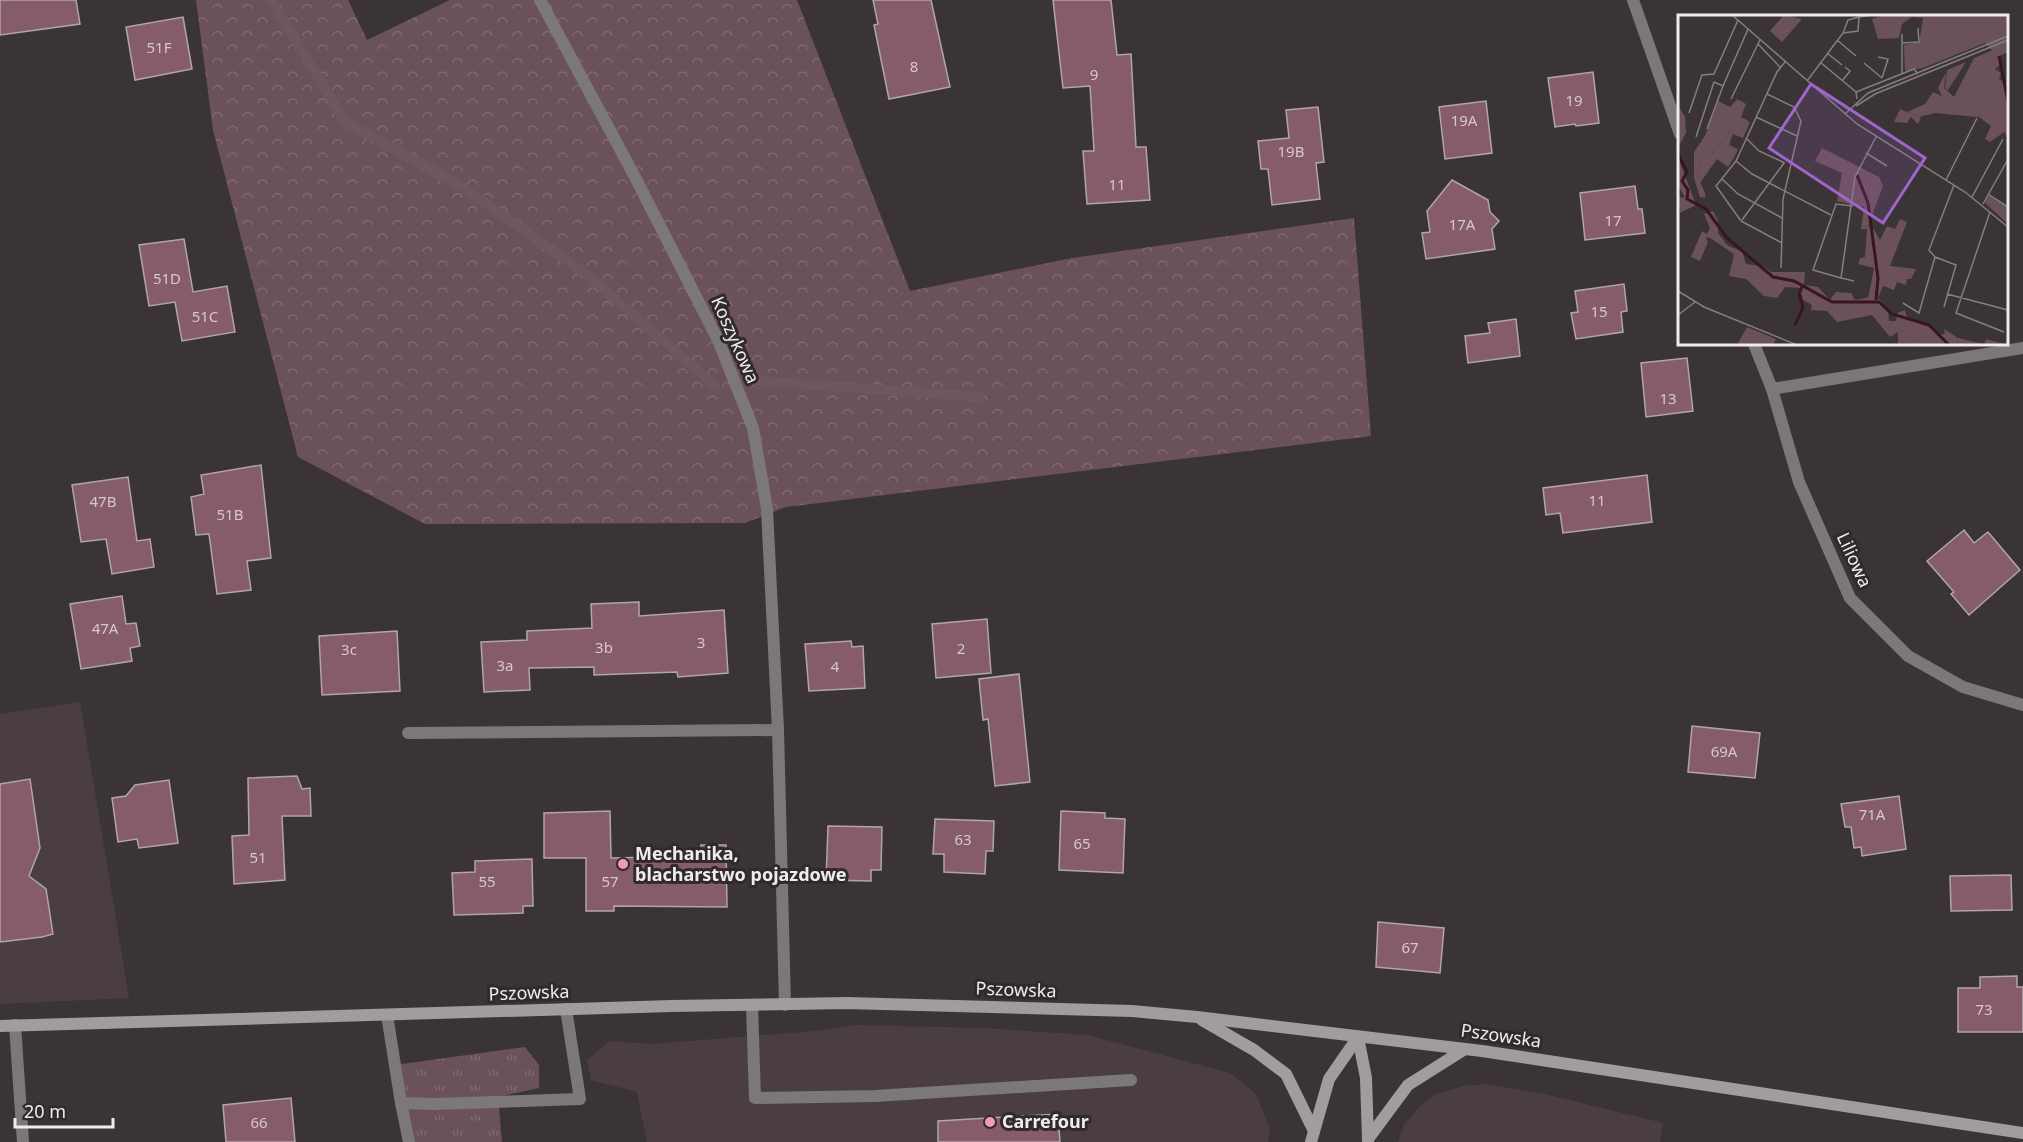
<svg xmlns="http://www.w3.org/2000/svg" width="2023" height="1142" viewBox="0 0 2023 1142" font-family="'Noto Sans',sans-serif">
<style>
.built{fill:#4b3e42}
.grass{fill:url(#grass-tufts)}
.forest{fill:url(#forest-crowns)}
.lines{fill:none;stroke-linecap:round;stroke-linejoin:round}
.stream{stroke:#705660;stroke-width:10}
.building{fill:#865c6a;stroke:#afa6a9;stroke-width:1.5}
.lane{stroke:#7c7879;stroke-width:12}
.street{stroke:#7c7879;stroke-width:12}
.secondary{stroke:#a29c9e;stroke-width:12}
.poi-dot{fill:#ef9ab8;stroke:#312a2c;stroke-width:2}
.labels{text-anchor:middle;stroke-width:6;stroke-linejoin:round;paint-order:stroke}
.number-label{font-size:15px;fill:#d6c8cc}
.street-label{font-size:18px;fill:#f0eced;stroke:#312a2c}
.poi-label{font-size:18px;font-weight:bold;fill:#f0eced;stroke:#312a2c;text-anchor:start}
.inset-river{fill:none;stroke:#391523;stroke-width:3}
.inset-road{fill:none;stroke:#837e7f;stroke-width:1.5}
.view{fill:#9e66cd;fill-opacity:0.15;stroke:#9e66cd;stroke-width:3}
.inset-edge{fill:none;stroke:#f0eced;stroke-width:3}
</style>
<defs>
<pattern id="grass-tufts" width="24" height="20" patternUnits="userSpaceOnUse" patternTransform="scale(1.5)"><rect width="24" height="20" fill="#6b515a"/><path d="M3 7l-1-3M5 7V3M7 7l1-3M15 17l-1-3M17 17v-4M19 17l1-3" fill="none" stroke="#806a72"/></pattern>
<pattern id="forest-crowns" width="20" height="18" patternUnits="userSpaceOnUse" patternTransform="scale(1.5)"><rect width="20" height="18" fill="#6b515a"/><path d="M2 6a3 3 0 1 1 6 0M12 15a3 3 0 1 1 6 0" fill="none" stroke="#806a72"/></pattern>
</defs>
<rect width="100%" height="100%" fill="#3b3436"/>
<g class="built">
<polygon points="80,702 129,998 0,1004 0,714"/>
<polygon points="857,1025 984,1028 1088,1035 1230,1073 1256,1094 1270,1130 1268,1142 647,1142 637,1092 591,1080 587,1060 610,1041 652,1044 815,1031"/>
<polygon points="1486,1084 1545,1094 1663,1123 1660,1142 1398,1142 1404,1125 1421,1105 1436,1094 1464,1086"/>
</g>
<polygon class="grass" points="525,1047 539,1065 539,1088 498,1097 502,1142 409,1142 395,1065"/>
<polygon class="forest" points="196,0 348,0 367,40 450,0 797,0 910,291 1072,258 1354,218 1371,436 786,507 745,523 425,524 298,457 213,130"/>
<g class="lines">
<g class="stream">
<polyline points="271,0 345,122 461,186 589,276 715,386"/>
<polyline points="759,381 979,397"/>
</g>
</g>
<g class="building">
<polygon points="0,0 76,0 80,24 0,35"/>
<polygon points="873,0 931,0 950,87 889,99 874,25 878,24"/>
<polygon points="1053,0 1111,0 1117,55 1131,54 1136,147 1146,147 1150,200 1087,204 1083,151 1094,151 1090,86 1063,88"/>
<polygon points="183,17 192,69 135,80 126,27"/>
<polygon points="1593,72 1599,123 1576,126 1575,124 1555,127 1548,78"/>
<polygon points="1486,101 1492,153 1445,159 1439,107"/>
<polygon points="1318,107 1324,162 1316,163 1320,199 1272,205 1268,169 1261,169 1258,141 1289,138 1286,110"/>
<polygon points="1452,180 1488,200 1490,212 1499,221 1492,229 1495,249 1426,259 1422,233 1430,232 1427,211"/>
<polygon points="1635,186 1638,209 1642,209 1645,233 1585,240 1580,193"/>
<polygon points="184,239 193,292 227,286 235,332 182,341 175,302 149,306 139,245"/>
<polygon points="1624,284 1627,311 1621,312 1623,332 1576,339 1571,313 1578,312 1575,291"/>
<polygon points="1516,319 1520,356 1468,363 1465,336 1490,333 1488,323"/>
<polygon points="1687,358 1693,411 1646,417 1641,363"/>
<polygon points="261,465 271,558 247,561 251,590 217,594 209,534 196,535 191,497 204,494 201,475"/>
<polygon points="1647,475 1652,522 1563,533 1560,513 1546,515 1543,488"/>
<polygon points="128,477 137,541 150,539 154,567 112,574 106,539 81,542 72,485"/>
<polygon points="1964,530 1974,543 1988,532 2020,570 1969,615 1951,594 1954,592 1927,561"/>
<polygon points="122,596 126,624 136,623 140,646 130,648 132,661 81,669 70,604"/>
<polygon points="639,602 639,616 724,610 728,673 678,677 677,672 594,675 594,667 529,668 530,690 484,692 481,642 527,640 527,631 592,628 591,604"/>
<polygon points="987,619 991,673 936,678 932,624"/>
<polygon points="397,631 400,691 322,695 319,636"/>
<polygon points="851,641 852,647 863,646 865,688 809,691 805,644"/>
<polygon points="1019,674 1030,782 995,786 988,719 983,720 979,679"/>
<polygon points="1692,726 1760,733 1755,778 1688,772"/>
<polygon points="297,776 302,789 310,788 311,816 282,816 285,880 234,884 232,836 249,835 248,778"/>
<polygon points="30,779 40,848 29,876 46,889 53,934 42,937 0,942 0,784"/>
<polygon points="169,780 178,843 139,848 137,839 118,842 112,798 126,796 135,785"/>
<polygon points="1899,796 1906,849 1862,856 1861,847 1854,848 1851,827 1845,827 1841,804"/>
<polygon points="610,811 611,858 701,856 701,845 726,845 727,907 614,906 614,911 586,911 586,858 544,858 544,813"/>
<polygon points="1061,811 1105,813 1105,818 1125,819 1123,873 1059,870"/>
<polygon points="935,819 994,821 993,851 986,851 985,874 944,872 944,854 933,854"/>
<polygon points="828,826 882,827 881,870 871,870 871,881 826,880"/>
<polygon points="532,859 533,906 523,906 523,913 454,915 452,873 475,872 475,861"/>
<polygon points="2011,875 2012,910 1951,911 1950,876"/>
<polygon points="1378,922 1444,928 1440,973 1376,967"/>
<polygon points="2017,976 2017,987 2023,987 2023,1032 1958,1032 1958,988 1980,988 1980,977"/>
<polygon points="291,1098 295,1142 226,1142 223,1105"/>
<polygon points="1058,1114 1060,1142 938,1142 938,1121"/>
</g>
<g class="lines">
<g class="lane">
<polyline points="752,1006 755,1098 875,1096 1131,1080"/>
<polyline points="387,1015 401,1103 435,1104 580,1099 566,1009"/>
<polyline points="15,1025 23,1142"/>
<polyline points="401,1103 409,1142"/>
</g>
<g class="street">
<polyline points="540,0 635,177 718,340 753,428 767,509 778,730 785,1005"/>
<polyline points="1633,0 1680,134"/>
<polyline points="1754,344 1772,389 1799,482 1850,598 1908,656 1963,687 2023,705"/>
<polyline points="1772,389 2023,348"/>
<polyline points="408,733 778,730"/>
</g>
<g class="secondary">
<polyline points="1202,1020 1254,1050 1286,1074 1314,1131"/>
<polyline points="0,1026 672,1006 847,1003 1132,1011 1197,1017 1482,1051 2023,1133"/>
<polyline points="1358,1037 1366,1078 1368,1140"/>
<polyline points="1368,1139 1408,1085 1465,1049"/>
<polyline points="1311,1142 1329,1079 1358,1037"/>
</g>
</g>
<g class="poi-dot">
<circle cx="623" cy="864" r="6"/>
<circle cx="990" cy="1122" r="6"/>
</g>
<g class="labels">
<g class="number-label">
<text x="159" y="53">51F</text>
<text x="914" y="72">8</text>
<text x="1094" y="80">9</text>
<text x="1574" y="106">19</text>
<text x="1464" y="126">19A</text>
<text x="1291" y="157">19B</text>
<text x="1117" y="190">11</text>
<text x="1613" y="226">17</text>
<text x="1462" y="230">17A</text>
<text x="167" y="284">51D</text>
<text x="1599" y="317">15</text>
<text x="205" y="322">51C</text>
<text x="1668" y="404">13</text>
<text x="1597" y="506">11</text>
<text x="103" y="507">47B</text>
<text x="230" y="520">51B</text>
<text x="105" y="634">47A</text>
<text x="701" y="648">3</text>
<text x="604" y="653">3b</text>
<text x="961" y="654">2</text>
<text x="349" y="655">3c</text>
<text x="505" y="671">3a</text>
<text x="835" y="672">4</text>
<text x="1724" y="757">69A</text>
<text x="1872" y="820">71A</text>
<text x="963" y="845">63</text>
<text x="1082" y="849">65</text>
<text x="258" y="863">51</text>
<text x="487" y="887">55</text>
<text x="610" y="887">57</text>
<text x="1410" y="953">67</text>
<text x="1984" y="1015">73</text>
<text x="259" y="1128">66</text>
</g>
<g class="street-label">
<text transform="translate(735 340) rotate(66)" y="6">Koszykowa</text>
<text transform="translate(1854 560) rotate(65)" y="6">Liliowa</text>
<text transform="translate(1016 990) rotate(2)" y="6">Pszowska</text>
<text transform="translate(529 993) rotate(-2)" y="6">Pszowska</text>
<text transform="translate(1501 1036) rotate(8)" y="6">Pszowska</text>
</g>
<g class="poi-label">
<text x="635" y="860">Mechanika,<tspan x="635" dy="21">blacharstwo pojazdowe</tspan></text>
<text x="1002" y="1128">Carrefour</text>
</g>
</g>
<g transform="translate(1678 15)">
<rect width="330" height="330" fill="#3b3436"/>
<path d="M242 27 245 53 227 56 226 30ZM315 35 321 38 322 50 317 54 323 58 321 64 329 68 330 122 326 117 312 127 307 124 313 111 301 102 310 97V89H278L264 81 260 73 268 57 266 73 276 82 296 43ZM288 47 270 75 267 73 269 55ZM222 94 243 103 240 109 233 102 229 108 216 107ZM63 102 72 107 65 123 55 119 51 130 60 134 57 141 50 152 39 144 22 168 19 160 23 145 34 139ZM222 204 229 207 212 251 238 254 233 264H229L228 270 219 267 216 275 205 271 200 283 190 284 196 253 180 249 182 243 187 242 189 214 192 208 202 225 209 211 217 214ZM228 302 255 313 266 330H245L233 319ZM280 323 306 329 308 324 330 330H279Z" fill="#6b515a"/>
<path d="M255 77 281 89 315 88 311 98 299 102 257 98 241 102 229 97 247 89ZM59 84 68 89 63 102 34 139 22 148 19 160 27 178V183L22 182 16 163V137L27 121 40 86 52 92ZM0 90 7 102 8 118 1 131ZM144 133 201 162 205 171 189 214H183L186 192 159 186 164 158 137 146ZM0 142 18 190 2 198 0 183 7 182 0 171ZM35 196 40 205V218L50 231 64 236 68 249 85 251 93 257H127L126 270 140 272 152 285 158 277 173 278 177 285 198 281 210 294 211 306H218L219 298 227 295 233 319 245 330H220V317L212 322 194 300 159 307 149 296 133 295 134 290 125 285 122 273 107 272 99 283 86 281 68 264 51 261 56 239 32 223 28 222 30 227 22 246 13 242 24 216 29 219 32 213 26 199ZM266 314 280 323 279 330H266L259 320 267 319Z" fill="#6b515a"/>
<path d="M206 0H330V37L320 42 307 28 245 53 240 35 245 3 234 2 224 9 221 23 200 24 194 4ZM310 181 330 193V209L307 188ZM69 312 98 324 95 330H59Z" fill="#6b515a"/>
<path d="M106 0 124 4 104 27 92 16ZM268 22 283 31 280 38 253 49 249 42Z" fill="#6b515a"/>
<path class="inset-river" d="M321 41 330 86M0 139 9 157 4 166 10 175 9 184 28 194 49 223 95 262 116 266 154 287H201L214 299 251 310 271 330M179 160 190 188 200 263 198 285M117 310 125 292 121 279 124 272"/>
<path class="inset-road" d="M54 0 179 109 287 177 330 212M165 18 170 5 181 2M224 19V59M159 25 178 41M224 28 241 27 240 13M80 29 102 52M149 38 164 50M200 42 210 44 204 63M142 47 178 77M186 48 204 63M129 66 165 18 180 16 181 2 194 0M164 66 172 56 167 52M89 79 116 92 123 106 105 184 103 253M53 84 82 25M179 84 178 77 236 54 240 59M178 91 197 79 330 25M11 98 24 60 36 59 60 5M167 99 190 78 330 21M78 102 119 121M29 114 45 71M18 122 36 67 45 71 70 14M68 123 81 136 107 148M188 138 209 151M58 146 74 159 153 200M44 164 60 179 104 203M268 165 299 103M311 180 330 192M294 182 325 124M305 189 329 146M312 197 278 298 326 317M64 205 106 148M63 206 38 171 58 146 99 57 107 47M63 206 104 228M257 242 278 250 266 292M163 263 135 255 158 189 175 191M176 266 163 263 177 162 198 122M0 276 26 292 119 330M269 279 330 295M225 288 241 298 257 242 251 235 276 170M0 300 17 287"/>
<path class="view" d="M133 69 247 143 205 208 91 133Z"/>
<rect width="330" height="330" class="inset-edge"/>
</g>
<path d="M15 1118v9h98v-9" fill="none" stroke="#f0eced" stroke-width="3"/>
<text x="24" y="1118" font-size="18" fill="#f0eced" stroke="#312a2c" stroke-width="4.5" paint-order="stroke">20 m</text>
</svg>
